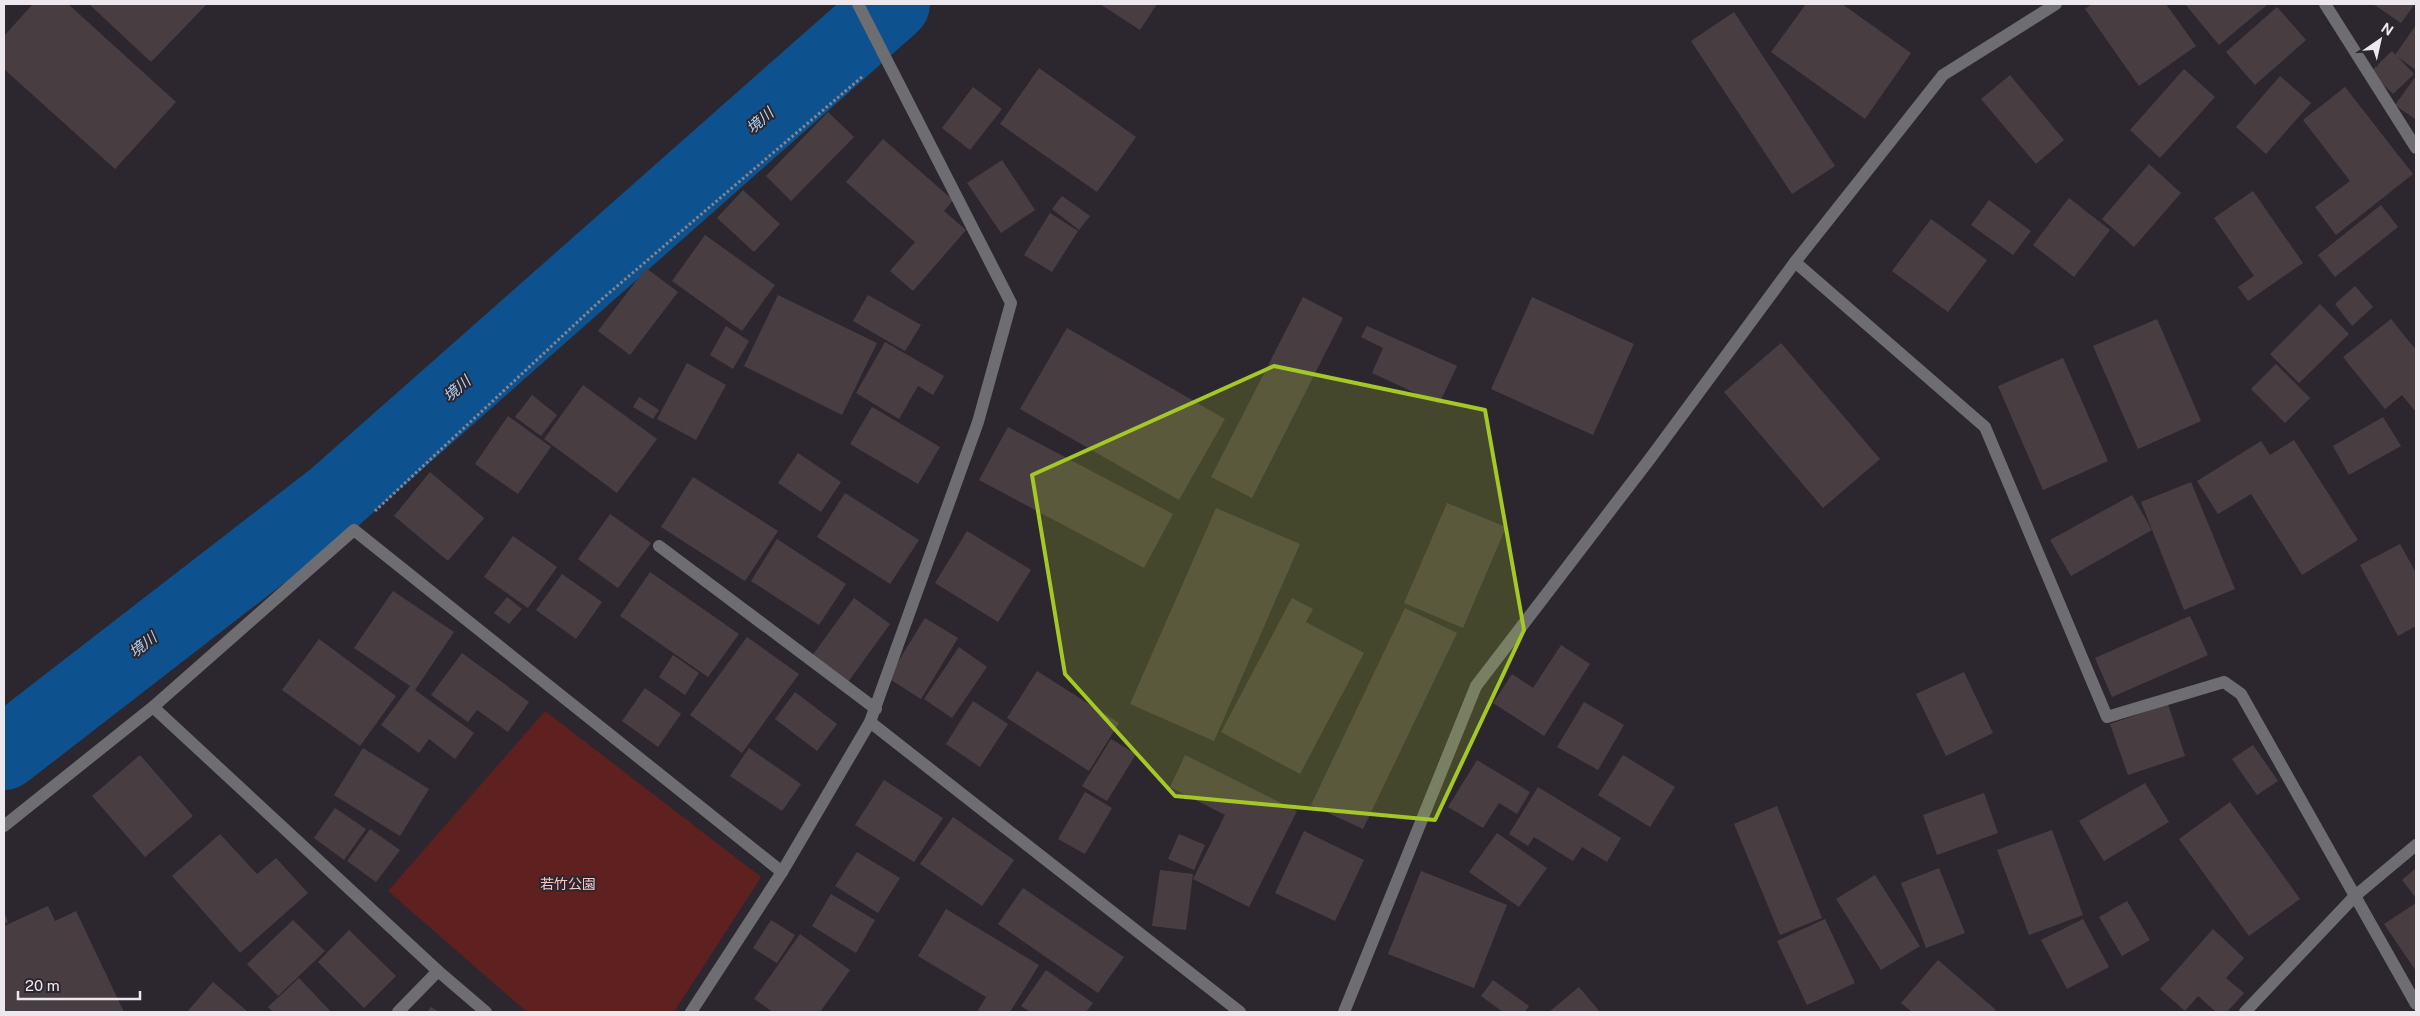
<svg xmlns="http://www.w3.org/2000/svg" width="2420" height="1016" viewBox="0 0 2420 1016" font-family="'Public Sans','Noto Sans JP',sans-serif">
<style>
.green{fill:#5f2020}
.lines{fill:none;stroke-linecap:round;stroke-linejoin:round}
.river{stroke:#0d518e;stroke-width:74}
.building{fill:#483e42}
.path{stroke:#89858b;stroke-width:3;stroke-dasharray:2.5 2.5;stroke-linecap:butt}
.minor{stroke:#6d6d72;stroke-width:12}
.marked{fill:#a4c825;fill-opacity:0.2;stroke:#a4c825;stroke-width:4;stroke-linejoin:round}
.labels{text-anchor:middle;stroke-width:4;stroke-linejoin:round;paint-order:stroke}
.park-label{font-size:14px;fill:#fac6c2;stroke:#2c272e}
.water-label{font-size:15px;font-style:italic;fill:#b3d2f6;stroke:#2c272e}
</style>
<rect width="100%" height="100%" fill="#2c272e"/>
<polygon class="green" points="545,711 761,877 674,1012 527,1012 388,891"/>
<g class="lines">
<polyline class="river" points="4,753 335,497 893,4"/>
</g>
<g class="building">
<polygon points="33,4 68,4 176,102 115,169 4,69 4,36"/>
<polygon points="89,4 207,4 151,62"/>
<polygon points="1100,4 1157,4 1140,30"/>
<polygon points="1806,4 1842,4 1911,53 1865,119 1771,52"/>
<polygon points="2092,4 2166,4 2196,46 2139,86 2085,9"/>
<polygon points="2185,4 2268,4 2219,45"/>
<polygon points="2373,4 2415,4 2401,23"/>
<polygon points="2277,7 2306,40 2255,85 2226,52"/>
<polygon points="1734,12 1835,166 1792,194 1691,41"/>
<polygon points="2416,25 2416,70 2395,55"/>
<polygon points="2392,51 2414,74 2393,94 2370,72"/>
<polygon points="1039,68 1136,137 1097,192 1000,124"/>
<polygon points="2184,69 2215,97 2160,158 2130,130"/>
<polygon points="2010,75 2064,140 2036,164 1981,99"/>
<polygon points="2280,76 2311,103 2266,154 2236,127"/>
<polygon points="2416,76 2416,117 2415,119 2395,105"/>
<polygon points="973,87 1002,109 970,150 942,128"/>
<polygon points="2345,87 2413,174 2336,235 2315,207 2350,181 2303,120"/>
<polygon points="828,112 854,137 791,201 766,176"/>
<polygon points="883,139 953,200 944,211 966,230 913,291 890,271 915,242 846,182"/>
<polygon points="1002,160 1035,210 1001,233 967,183"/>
<polygon points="2149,164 2181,193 2134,247 2102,219"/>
<polygon points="743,190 780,224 754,252 717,218"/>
<polygon points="2253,191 2303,263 2248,301 2238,287 2254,276 2214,218"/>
<polygon points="1062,196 1090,216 1079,230 1052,209"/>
<polygon points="2069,198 2110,230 2074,277 2033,245"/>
<polygon points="1989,200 2031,231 2013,255 1971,225"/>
<polygon points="2381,205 2398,227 2335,277 2318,255"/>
<polygon points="1050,213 1078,231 1052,272 1024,255"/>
<polygon points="1931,219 1987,260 1948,312 1892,271"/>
<polygon points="705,235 775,285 742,331 672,281"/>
<polygon points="646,268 678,292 630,355 598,331"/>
<polygon points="2355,286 2373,307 2352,326 2335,304"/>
<polygon points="778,295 877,343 842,415 744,366"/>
<polygon points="868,295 921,325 905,351 853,321"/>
<polygon points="1303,297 1343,318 1252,498 1211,477"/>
<polygon points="1532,297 1634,344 1593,435 1491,389"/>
<polygon points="2320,304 2349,334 2299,383 2270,354"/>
<polygon points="2157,319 2201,421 2138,449 2093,346"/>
<polygon points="2391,319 2416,350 2416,412 2402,395 2385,409 2343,357"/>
<polygon points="726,326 749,341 733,369 710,355"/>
<polygon points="1367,326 1457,366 1439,404 1372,373 1383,348 1361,337"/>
<polygon points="1067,328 1225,419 1179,500 1020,409"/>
<polygon points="885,342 944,376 933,395 918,386 899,419 856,393"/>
<polygon points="1781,343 1880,459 1823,508 1724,392"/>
<polygon points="2063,358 2108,461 2043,490 1998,386"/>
<polygon points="687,363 726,385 696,440 657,419"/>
<polygon points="2276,364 2310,398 2285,423 2251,389"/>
<polygon points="583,385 657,439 617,493 544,439"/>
<polygon points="532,395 557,415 541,436 515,417"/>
<polygon points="639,397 659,410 653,419 633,407"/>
<polygon points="872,407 940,447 918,484 850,444"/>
<polygon points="508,416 551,447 518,494 475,464"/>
<polygon points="2383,417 2401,446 2349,475 2333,446"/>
<polygon points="1008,427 1173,514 1144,568 979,480"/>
<polygon points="2294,440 2358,540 2302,575 2251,494 2218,514 2197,481 2261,441 2270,455"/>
<polygon points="798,453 841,482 821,512 778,483"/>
<polygon points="430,472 484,518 448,561 394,516"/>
<polygon points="693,477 778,531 745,581 661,527"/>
<polygon points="2191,482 2235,589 2184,610 2141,502"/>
<polygon points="845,493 919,540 890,584 817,537"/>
<polygon points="2132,495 2152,530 2071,576 2050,540"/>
<polygon points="1447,503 1506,527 1463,628 1404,603"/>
<polygon points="1216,508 1300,544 1214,741 1130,704"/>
<polygon points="610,514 651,543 618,588 578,559"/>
<polygon points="967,531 1031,570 998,622 935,583"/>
<polygon points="513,536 557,567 528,608 484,577"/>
<polygon points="777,539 846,584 819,625 751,581"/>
<polygon points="2400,544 2416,573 2416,626 2398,636 2360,565"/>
<polygon points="650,572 739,634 708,677 620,616"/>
<polygon points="562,574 602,602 576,639 536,610"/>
<polygon points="393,591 454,632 415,690 474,733 455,759 429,739 419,753 381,725 410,686 354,648"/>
<polygon points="507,597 522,609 509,624 494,613"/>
<polygon points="854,598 890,624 848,682 812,656"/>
<polygon points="1292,598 1313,609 1306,622 1364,653 1300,774 1221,732"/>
<polygon points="1405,608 1457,633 1363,829 1311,805"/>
<polygon points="2190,616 2208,655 2112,697 2095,658"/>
<polygon points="925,618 958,638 921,699 888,678"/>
<polygon points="747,637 799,674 742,753 690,715"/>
<polygon points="319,639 396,696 360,746 282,690"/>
<polygon points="1561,645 1590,664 1544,736 1493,703 1512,674 1533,688"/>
<polygon points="959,647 987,667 952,718 924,699"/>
<polygon points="462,653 529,702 508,732 477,710 468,722 431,695"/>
<polygon points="673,655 699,673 685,695 659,677"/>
<polygon points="1037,671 1119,723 1089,771 1007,718"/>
<polygon points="1964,672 1993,733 1946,756 1916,694"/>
<polygon points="645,688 681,714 658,747 622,721"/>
<polygon points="795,692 837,724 817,751 775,719"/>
<polygon points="973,701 1008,724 980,767 946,744"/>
<polygon points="1584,702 1624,725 1598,770 1557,747"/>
<polygon points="2168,704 2185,756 2128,775 2110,724"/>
<polygon points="1111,739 1136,754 1107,801 1082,786"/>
<polygon points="2253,745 2278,781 2257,795 2232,759"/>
<polygon points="363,748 429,789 400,836 334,795"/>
<polygon points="749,748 801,784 782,811 730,776"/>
<polygon points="140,755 193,816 145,857 92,796"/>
<polygon points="1185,755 1297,811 1249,907 1193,879 1225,815 1170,787"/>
<polygon points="1623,755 1675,787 1650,827 1598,795"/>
<polygon points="1477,760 1530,792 1517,814 1499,803 1483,828 1448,807"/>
<polygon points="884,780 943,818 914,862 855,825"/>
<polygon points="2145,783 2169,822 2104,861 2079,821"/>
<polygon points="1538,787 1621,838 1607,862 1582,847 1573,861 1534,837 1528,846 1509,834"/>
<polygon points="1085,792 1112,808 1085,854 1058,839"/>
<polygon points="1984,793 1998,833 1937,855 1923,815"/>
<polygon points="2230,802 2300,899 2249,936 2179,839"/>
<polygon points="1777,806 1822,918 1780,935 1734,824"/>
<polygon points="335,808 366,829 344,860 314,838"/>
<polygon points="953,817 1014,860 982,906 920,864"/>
<polygon points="370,829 400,850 376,882 347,861"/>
<polygon points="2052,830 2083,915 2029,935 1997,850"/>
<polygon points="1304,831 1364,860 1335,921 1275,893"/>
<polygon points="1497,833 1547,868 1519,907 1469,872"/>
<polygon points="220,834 257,874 276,858 308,893 240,953 172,876"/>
<polygon points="1179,834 1205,845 1194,870 1168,859"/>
<polygon points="857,852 900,878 878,913 835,886"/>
<polygon points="1939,868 1965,933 1926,948 1901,883"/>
<polygon points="2416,868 2416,898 2402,880"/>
<polygon points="1160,870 1193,874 1186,930 1152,926"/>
<polygon points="1421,871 1507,905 1474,988 1388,954"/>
<polygon points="1875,875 1920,946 1881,970 1836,899"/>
<polygon points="1023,888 1124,957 1098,993 998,924"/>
<polygon points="831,894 875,920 856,953 812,926"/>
<polygon points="2127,901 2150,940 2122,956 2099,917"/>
<polygon points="2416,903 2416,971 2384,924"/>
<polygon points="48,906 55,921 76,911 124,1012 4,1012 4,926"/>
<polygon points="946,909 1039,965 1010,1012 977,1012 986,997 918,956"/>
<polygon points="4,911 8,922 4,924"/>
<polygon points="1825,919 1855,983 1807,1005 1777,941"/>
<polygon points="2083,919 2109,967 2067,989 2041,940"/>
<polygon points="293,920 325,951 278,996 247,964"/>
<polygon points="771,920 795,935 777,963 753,948"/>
<polygon points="2213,929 2244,958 2226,978 2244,993 2227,1012 2216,1012 2198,996 2185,1011 2160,989"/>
<polygon points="349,930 396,976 364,1008 318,962"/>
<polygon points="800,934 850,970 820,1012 773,1012 754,999"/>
<polygon points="1938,960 1996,1010 1994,1012 1912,1012 1901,1003"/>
<polygon points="1046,970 1093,1003 1086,1012 1030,1012 1021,1006"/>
<polygon points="299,978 331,1012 273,1012 268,1007"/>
<polygon points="1493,980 1529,1006 1525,1012 1503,1012 1481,996"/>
<polygon points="213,982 248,1012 187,1012"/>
<polygon points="1579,987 1600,1012 1549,1012"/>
<polygon points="431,1007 439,1012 427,1012"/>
</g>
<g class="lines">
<polyline class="path" points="375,511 602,299 863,76"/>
<g class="minor">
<polyline points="2325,4 2416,148"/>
<polyline points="1795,262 1985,427 2107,717 2224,682 2241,694 2416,1004"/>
<polyline points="659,546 876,709"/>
<polyline points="153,707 354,530 782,872"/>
<polyline points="870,722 1240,1012"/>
<polyline points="4,826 153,707 438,971 486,1012"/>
<polyline points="398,1012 438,971"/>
<polyline points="691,1012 782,872 870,722 978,422 1011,303 858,4"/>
<polyline points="1344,1012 1476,686 1649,460 1795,262 1943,75 2056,4"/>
<polyline points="2245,1012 2355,896 2416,845"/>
</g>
</g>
<path class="marked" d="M1274 366 1485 410 1524 630 1435 820 1175 796 1065 674 1032 475Z"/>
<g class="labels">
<g class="park-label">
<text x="568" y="889">若竹公園</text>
</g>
<g class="water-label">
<text transform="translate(760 121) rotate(-41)" y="5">境川</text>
<text transform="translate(457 389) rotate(-41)" y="5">境川</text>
<text transform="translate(143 645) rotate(-38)" y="5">境川</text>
</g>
</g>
<rect width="2420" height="1016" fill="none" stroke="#ece8ed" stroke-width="10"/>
<g transform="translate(2380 40) rotate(34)" stroke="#2c272e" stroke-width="4" paint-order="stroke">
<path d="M0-4L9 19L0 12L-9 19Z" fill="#ece8ed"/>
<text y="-8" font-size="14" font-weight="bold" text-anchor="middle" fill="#ece8ed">N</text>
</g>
<path d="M18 991v8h122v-8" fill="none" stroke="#ece8ed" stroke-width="2.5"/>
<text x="25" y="991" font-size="15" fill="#ece8ed" stroke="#2c272e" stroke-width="4" paint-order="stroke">20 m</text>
</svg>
